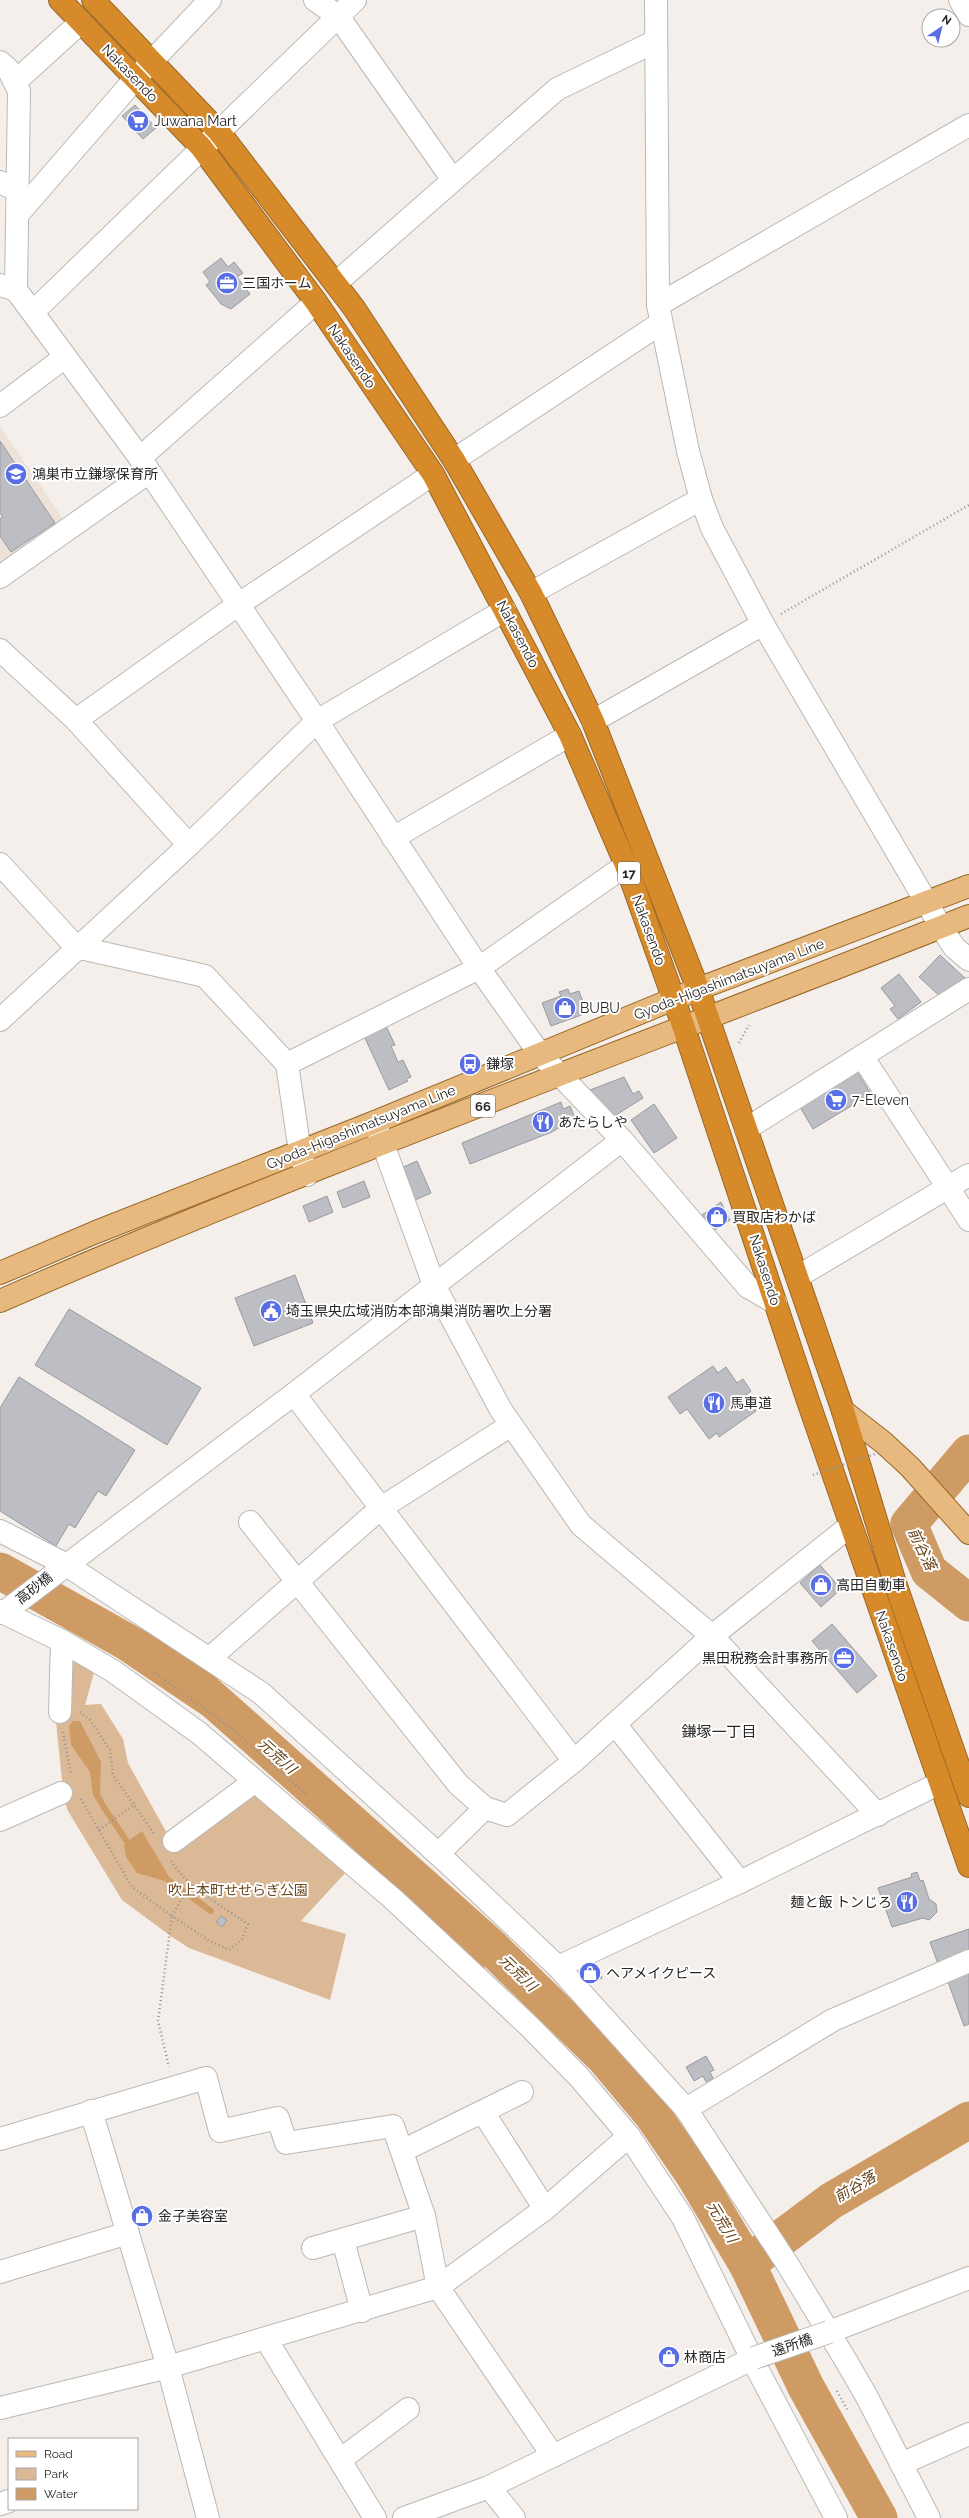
<svg xmlns="http://www.w3.org/2000/svg" width="969" height="2518" viewBox="0 0 969 2518" font-family="Raleway,'Noto Sans JP',sans-serif">
<style>
.built{fill:#ece2d9}
.green{fill:#dbb996}
.water{fill:#cf9b64}
.lines{fill:none;stroke-linecap:round;stroke-linejoin:round}
.stream{stroke:#cf9b64;stroke-width:6}
.river{stroke:#cf9b64;stroke-width:37}
.building{fill:#bcbec3;stroke:#999a9f}
.minor-casing{stroke:#bbb8b4;stroke-width:24}
.major-casing{stroke:#996727;stroke-width:24}
.highway-casing{stroke:#996727;stroke-width:24}
.path{stroke:#96928f;stroke-width:2.5;stroke-dasharray:1 3;stroke-linecap:butt}
.minor{stroke:#fff;stroke-width:22}
.major{stroke:#e7b97f;stroke-width:22}
.highway{stroke:#d78a29;stroke-width:22}
.minor-bridge-casing{stroke:#bbb8b4;stroke-width:24;stroke-linecap:butt}
.path-bridge{stroke:#96928f;stroke-width:2.5;stroke-dasharray:1 3;stroke-linecap:butt}
.minor-bridge{stroke:#fff;stroke-width:22}
.labels{text-anchor:middle;stroke-width:4;stroke-linejoin:round;paint-order:stroke}
.shield{fill:#fff;stroke:#686766;stroke-width:1}
.shield-label{font-size:13px;font-weight:bold;fill:#272624}
.street-label{font-size:14px;fill:#272624;stroke:#fff}
.poi-label{font-size:14px;fill:#272624;stroke:#fff;text-anchor:start}
.park-label{font-size:14px;fill:#6d491f;stroke:#fff}
.water-label{font-size:15px;font-style:italic;fill:#664319;stroke:#fff}
.neighbourhood-label{font-size:15px;fill:#272624;stroke:#fff}
</style>
<rect width="100%" height="100%" fill="#f4efeb"/>
<polygon class="built" points="0,426 65,522 0,568"/>
<polygon class="green" points="53,1645 96,1665 85,1705 101,1704 123,1739 128,1763 169,1837 252,1791 347,1871 301,1921 346,1934 330,2000 189,1948 172,1937 122,1900 68,1811 64,1799 55,1712"/>
<g class="water">
<polygon points="73,1721 80,1721 101,1762 100,1794 105,1803 100,1806 93,1795 90,1772 71,1745 69,1726"/>
<polygon points="142,1831 169,1877 165,1881 137,1873 126,1857 124,1844"/>
</g>
<g class="lines">
<g class="stream">
<polyline points="111,1650 206,1714 304,1800"/>
<polyline points="103,1806 126,1840"/>
<polyline points="313,1808 483,1965"/>
<polyline points="168,1880 211,1911"/>
</g>
<g class="river">
<polyline points="969,1453 909,1524 929,1571 969,1603"/>
<polyline points="0,1571 145,1652 201,1689 488,1944 605,2058 652,2114 694,2175 747,2264 806,2387 879,2518"/>
<polyline points="747,2264 831,2201 969,2120"/>
</g>
</g>
<g class="building">
<polygon points="135,105 156,128 143,139 122,116"/>
<polygon points="221,258 228,267 234,262 243,273 237,277 250,294 231,309 221,304 206,285 210,282 203,272"/>
<polygon points="0,441 55,523 11,552 0,536 0,519 3,517 0,513"/>
<polygon points="940,955 966,979 945,1001 919,977"/>
<polygon points="899,974 921,1002 898,1019 890,1009 895,1006 881,988"/>
<polygon points="568,989 570,994 579,991 587,1013 551,1026 542,1003 561,996 559,992"/>
<polygon points="386,1026 395,1045 391,1046 398,1062 403,1060 411,1077 406,1079 408,1081 389,1090 364,1036"/>
<polygon points="856,1070 871,1094 813,1129 800,1107"/>
<polygon points="624,1077 633,1094 639,1091 643,1098 613,1117 590,1090"/>
<polygon points="561,1102 563,1109 570,1106 575,1118 552,1132 470,1164 462,1143"/>
<polygon points="654,1104 677,1138 654,1153 631,1120"/>
<polygon points="417,1161 431,1193 415,1200 401,1168"/>
<polygon points="364,1181 370,1197 343,1208 337,1192"/>
<polygon points="327,1196 333,1212 309,1222 303,1206"/>
<polygon points="721,1202 730,1220 713,1231 702,1215"/>
<polygon points="295,1275 313,1323 254,1346 235,1298"/>
<polygon points="69,1309 201,1388 167,1445 35,1365"/>
<polygon points="713,1366 718,1373 726,1367 737,1383 743,1379 751,1391 745,1396 756,1411 719,1437 717,1433 709,1439 687,1409 680,1414 668,1397"/>
<polygon points="19,1377 135,1450 106,1496 98,1491 75,1528 69,1524 56,1546 0,1511 0,1408"/>
<polygon points="820,1565 841,1589 821,1607 800,1583"/>
<polygon points="832,1624 877,1676 857,1693 812,1641"/>
<polygon points="917,1872 920,1881 923,1880 929,1899 936,1904 937,1912 929,1920 923,1918 892,1927 878,1888 912,1877 911,1874"/>
<polygon points="221,1916 227,1920 222,1927 216,1922"/>
<polygon points="969,1929 969,1954 938,1964 930,1942"/>
<polygon points="593,1961 602,1978 589,1984 583,1979 578,1968"/>
<polygon points="969,1971 969,2024 964,2026 947,1979"/>
<polygon points="706,2056 714,2070 710,2072 713,2078 706,2082 703,2076 694,2081 686,2067"/>
</g>
<g class="lines">
<g class="minor-casing">
<g id="minor">
<polyline points="315,0 338,16 453,180"/>
<polyline points="656,0 658,305 688,451 701,499 712,528 763,624 941,927 954,947 969,960"/>
<polyline points="960,0 969,15"/>
<polyline points="0,62 8,69 19,91 16,290"/>
<polyline points="15,82 81,22"/>
<polyline points="0,182 19,191"/>
<polyline points="19,213 135,79 210,0"/>
<polyline points="336,283 557,89 656,41"/>
<polyline points="0,285 16,290 140,458 317,721 479,968 530,1040 540,1054 622,1140 748,1287 776,1303"/>
<polyline points="658,305 969,125"/>
<polyline points="33,312 355,0"/>
<polyline points="0,406 65,357"/>
<polyline points="140,458 316,302"/>
<polyline points="454,460 661,323"/>
<polyline points="0,577 149,472"/>
<polyline points="531,593 701,499"/>
<polyline points="0,650 76,720 189,845"/>
<polyline points="76,720 239,604 433,474"/>
<polyline points="593,721 763,624"/>
<polyline points="393,838 570,735"/>
<polyline points="0,864 76,947 205,976 287,1064 300,1152 307,1175"/>
<polyline points="0,1020 189,845 317,721 505,610"/>
<polyline points="862,1056 969,1220"/>
<polyline points="287,1064 479,968 626,865"/>
<polyline points="375,1122 434,1285 501,1410 581,1525 712,1636 878,1815"/>
<polyline points="746,1129 969,989"/>
<polyline points="797,1277 969,1175"/>
<polyline points="294,1394 574,1761"/>
<polyline points="250,1522 458,1784 485,1808"/>
<polyline points="0,1531 65,1564 261,1693 449,1864 558,1967 686,2109 788,2265 845,2359 867,2397 929,2518"/>
<polyline points="0,1611 62,1641 113,1671 199,1733 393,1899 529,2026 579,2077 629,2136 683,2218 752,2359 836,2518"/>
<polyline points="3,1613 294,1394 622,1140"/>
<polyline points="210,1658 381,1508 511,1425"/>
<polyline points="60,1712 62,1641"/>
<polyline points="615,1724 740,1882"/>
<polyline points="0,1820 61,1793"/>
<polyline points="174,1841 255,1781"/>
<polyline points="438,1854 485,1808 507,1815 574,1761 712,1636 850,1526"/>
<polyline points="558,1967 740,1882 940,1783"/>
<polyline points="686,2109 833,2020 969,1961"/>
<polyline points="91,2111 168,2367 208,2518"/>
<polyline points="483,2112 545,2209"/>
<polyline points="0,2139 206,2078 220,2131 278,2118 286,2143 393,2126 424,2216 438,2287 553,2456"/>
<polyline points="402,2151 522,2092"/>
<polyline points="343,2240 362,2311"/>
<polyline points="313,2248 424,2216"/>
<polyline points="0,2272 128,2233"/>
<polyline points="829,2332 969,2278"/>
<polyline points="266,2339 375,2518"/>
<polyline points="0,2408 168,2367 438,2287 545,2209 629,2136"/>
<polyline points="340,2460 408,2409"/>
<polyline points="901,2464 969,2434"/>
<polyline points="489,2487 514,2518"/>
<polyline points="0,2504 9,2501"/>
<polyline points="404,2518 489,2487 754,2358"/>
</g>
</g>
<g class="major-casing">
<g id="major">
<polyline points="0,1273 96,1232 375,1122 698,989 969,886"/>
<path d="M0 1301C318 1162 646 1044 969 916"/>
<polyline points="843,1411 884,1443 910,1467 969,1533"/>
</g>
</g>
<g class="highway-casing">
<g id="highway">
<polyline points="60,0 201,147 316,302 433,474 570,735 626,865 684,1028 807,1398 969,1866"/>
<polyline points="93,0 219,132 354,308 454,460 531,593 593,721 698,989 843,1411 895,1583 969,1796"/>
</g>
</g>
<g class="path">
<polyline points="781,614 969,505"/>
<polyline points="739,1043 749,1025"/>
<polyline points="155,1673 236,1732 306,1794"/>
<polyline points="80,1712 90,1720 110,1750 113,1775 155,1835"/>
<polyline points="63,1732 71,1774"/>
<polyline points="81,1799 132,1887 172,1916 158,2021 169,2067"/>
<polyline points="99,1830 135,1804"/>
<path d="M171 1861C188 1888 222 1906 248 1924L242 1939 229 1950 210 1941 172 1916 191 1883"/>
<polyline points="837,2391 848,2411"/>
</g>
<use href="#minor" class="minor"/>
<use href="#major" class="major"/>
<use href="#highway" class="highway"/>
<g class="minor-bridge-casing">
<polyline id="minor-bridge" points="754,2358 829,2332"/>
</g>
<polyline class="path-bridge" points="813,1475 878,1453"/>
<use href="#minor-bridge" class="minor-bridge"/>
</g>
<defs>
<g id="supermarket-disc" transform="scale(1.15)"><circle r="9.5" fill="#596ee5" stroke="#fff"/><path d="M-6-5.5h2.5l.6 2H6L4.5 2H-2.5L-4.4-4H-6ZM-1.5 3.2a1.3 1.3 0 1 0 .1 0ZM3 3.2a1.3 1.3 0 1 0 .1 0Z" fill="#fff"/></g>
<g id="office-disc" transform="scale(1.15)"><circle r="9.5" fill="#596ee5" stroke="#fff"/><path d="M-6-3h4V-5.5h4V-3h4V5H-6ZM-1-4.5V-3h2v-1.5ZM-6 0V1H6V0Z" fill="#fff"/></g>
<g id="school-disc" transform="scale(1.15)"><circle r="9.5" fill="#596ee5" stroke="#fff"/><path d="M0-5L7-2L0 1L-7-2ZM-4 1L0 2.5L4 1V4Q0 6-4 4Z" fill="#fff"/></g>
<g id="shop-disc" transform="scale(1.15)"><circle r="9.5" fill="#596ee5" stroke="#fff"/><path d="M-5-2.5h2.3a2.7 3.5 0 0 1 5.4 0H5L5.5 6h-11ZM-1.5-2.5h3a1.5 2.3 0 0 0-3 0Z" fill="#fff"/></g>
<g id="bus-disc" transform="scale(1.15)"><circle r="9.5" fill="#596ee5" stroke="#fff"/><path d="M-5-6H5V4H4V6H2V4H-2V6H-4V4H-5ZM-3.5-4V0h7V-4ZM-3.5 1.2v1.5H-2V1.2ZM2 1.2v1.5H3.5V1.2Z" fill="#fff"/></g>
<g id="restaurant-disc" transform="scale(1.15)"><circle r="9.5" fill="#596ee5" stroke="#fff"/><path d="M-5-6h1v4h1v-4h1v4h1v-4h1v5L-1.5 .5V6h-2V.5L-5-1ZM5-6V6H3V1.5H1.5Q1.5-4 5-6Z" fill="#fff"/></g>
<g id="civic-disc" transform="scale(1.15)"><circle r="9.5" fill="#596ee5" stroke="#fff"/><path d="M-.6-6.5H3V-4.5H.6V-3L4-1V1h2V6H-6V1h2V-1L-.6-3ZM-1.2 2.5V6h2.4V2.5Z" fill="#fff"/></g>
</defs>
<g fill-rule="evenodd">
<use href="#supermarket-disc" x="138" y="121"/>
<use href="#office-disc" x="227" y="283"/>
<use href="#school-disc" x="16" y="474"/>
<use href="#shop-disc" x="565" y="1008"/>
<use href="#bus-disc" x="470" y="1064"/>
<use href="#supermarket-disc" x="836" y="1100"/>
<use href="#restaurant-disc" x="543" y="1122"/>
<use href="#shop-disc" x="717" y="1217"/>
<use href="#civic-disc" x="271" y="1311"/>
<use href="#restaurant-disc" x="714" y="1403"/>
<use href="#shop-disc" x="821" y="1585"/>
<use href="#office-disc" x="844" y="1658"/>
<use href="#restaurant-disc" x="907" y="1902"/>
<use href="#shop-disc" x="590" y="1973"/>
<use href="#shop-disc" x="142" y="2216"/>
<use href="#shop-disc" x="669" y="2357"/>
</g>
<g class="labels">
<g class="shield">
<rect x="618" y="862" width="22" height="22" rx="3"/>
<rect x="471" y="1095" width="24" height="22" rx="3"/>
</g>
<g class="shield-label">
<text x="629" y="878">17</text>
<text x="483" y="1111">66</text>
</g>
<g class="street-label">
<text transform="translate(130 73) rotate(46)" y="5">Nakasendo</text>
<text transform="translate(352 356) rotate(56)" y="5">Nakasendo</text>
<text transform="translate(518 634) rotate(62)" y="5">Nakasendo</text>
<text transform="translate(649 930) rotate(70)" y="5">Nakasendo</text>
<text transform="translate(729 979) rotate(-21)" y="5">Gyoda-Higashimatsuyama Line</text>
<text transform="translate(361 1127) rotate(-22)" y="5">Gyoda-Higashimatsuyama Line</text>
<text transform="translate(765 1270) rotate(72)" y="5">Nakasendo</text>
<text transform="translate(34 1588) rotate(-38)" y="5">高砂橋</text>
<text transform="translate(892 1646) rotate(71)" y="5">Nakasendo</text>
<text transform="translate(792 2345) rotate(-19)" y="5">遠所橋</text>
</g>
<g class="poi-label">
<text x="154" y="126">Juwana Mart</text>
<text x="242" y="288">三国ホーム</text>
<text x="32" y="479">鴻巣市立鎌塚保育所</text>
<text x="580" y="1013">BUBU</text>
<text x="486" y="1069">鎌塚</text>
<text x="852" y="1105">7-Eleven</text>
<text x="558" y="1127">あたらしや</text>
<text x="732" y="1222">買取店わかば</text>
<text x="286" y="1316">埼玉県央広域消防本部鴻巣消防署吹上分署</text>
<text x="730" y="1408">馬車道</text>
<text x="836" y="1590">高田自動車</text>
<text x="828" y="1663" text-anchor="end">黒田税務会計事務所</text>
<text x="892" y="1907" text-anchor="end">麺と飯 トンじろ</text>
<text x="606" y="1978">ヘアメイクピース</text>
<text x="158" y="2221">金子美容室</text>
<text x="684" y="2362">林商店</text>
</g>
<g class="park-label">
<text x="238" y="1895">吹上本町せせらぎ公園</text>
</g>
<g class="water-label">
<text transform="translate(922 1549) rotate(64)" y="5">前谷落</text>
<text transform="translate(277 1756) rotate(42)" y="5">元荒川</text>
<text transform="translate(518 1973) rotate(44)" y="5">元荒川</text>
<text transform="translate(855 2187) rotate(-31)" y="5">前谷落</text>
<text transform="translate(722 2222) rotate(59)" y="5">元荒川</text>
</g>
<g class="neighbourhood-label">
<text x="719" y="1737">鎌塚一丁目</text>
</g>
</g>
<rect x="8" y="2438" width="130" height="72" fill="#ffffff" stroke="#a9a8a7"/>
<rect x="16" y="2451" width="20" height="6" fill="#e7b97f" stroke="#a9a8a7"/>
<text x="44" y="2458" font-size="12" fill="#272624">Road</text>
<rect x="16" y="2468" width="20" height="12" fill="#dbb996" stroke="#a9a8a7"/>
<text x="44" y="2478" font-size="12" fill="#272624">Park</text>
<rect x="16" y="2488" width="20" height="12" fill="#cf9b64" stroke="#a9a8a7"/>
<text x="44" y="2498" font-size="12" fill="#272624">Water</text>
<g transform="translate(941 28) rotate(35)"><circle r="19" fill="#ffffff" stroke="#a9a8a7"/>
<path d="M0-3L7 15L0 10L-7 15Z" fill="#596ee5"/>
<text y="-6" font-size="11" font-weight="bold" text-anchor="middle" fill="#272624">N</text>
</g>
</svg>
